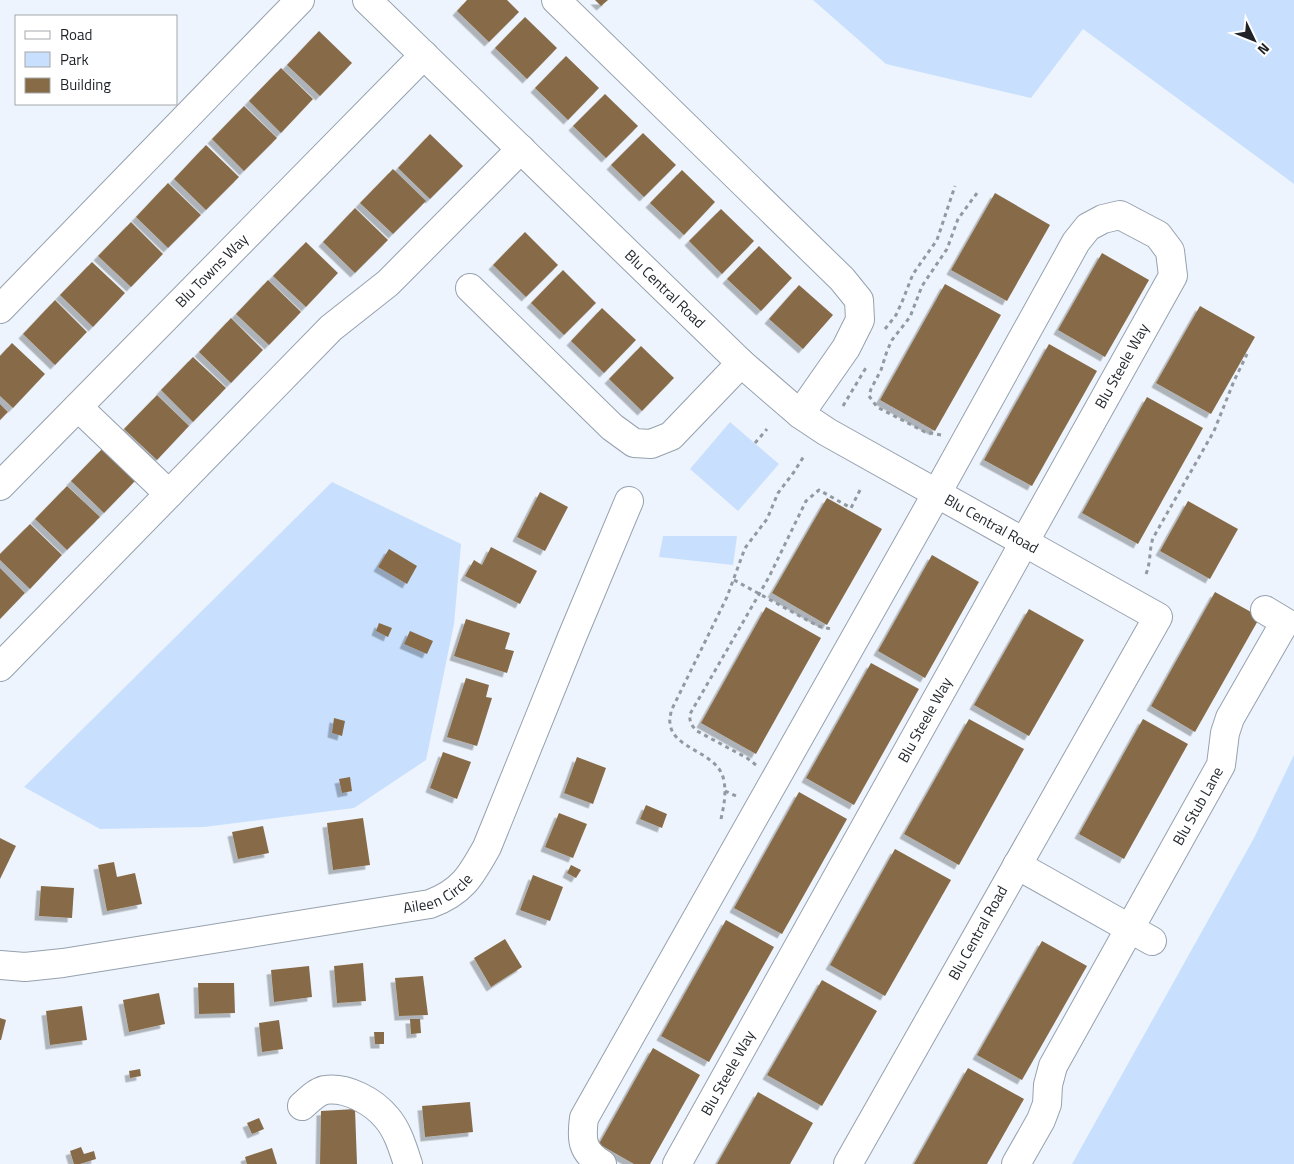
<svg xmlns="http://www.w3.org/2000/svg" width="1294" height="1164" viewBox="0 0 1294 1164" font-family="'Titillium Web',sans-serif">
<style>
.green{fill:#c8e0fe}
.building{fill:#876b46;filter:url(#shadow)}
.lines{fill:none;stroke-linecap:round;stroke-linejoin:round}
.minor-casing{stroke:#96a1ae;stroke-width:30}
.path{stroke:#9399a0;stroke-width:3;stroke-dasharray:4 4;stroke-linecap:butt}
.minor{stroke:#fff;stroke-width:28}
.labels{text-anchor:middle;stroke-width:4;stroke-linejoin:round;paint-order:stroke}
.street-label{font-size:15px;fill:#1f2328;stroke:#fff}
</style>
<defs>
<filter id="shadow"><feDropShadow dx="-4.5" dy="4.5" stdDeviation="0" flood-color="#0004"/></filter>
</defs>
<rect width="100%" height="100%" fill="#edf4fd"/>
<g class="green">
<polygon points="813,0 1294,0 1294,184 1083,29 1031,98 886,64"/>
<polygon points="730,422 779,464 738,511 690,469"/>
<polygon points="332,482 461,544 454,624 426,760 354,808 204,827 100,829 24,787"/>
<polygon points="663,536 737,536 733,565 659,557"/>
<polygon points="1294,755 1294,1164 1072,1164 1254,838"/>
</g>
<g class="building">
<polygon points="467,0 507,0 519,12 489,42 457,11"/>
<polygon points="595,0 608,0 601,6"/>
<polygon points="525,17 557,48 527,79 495,48"/>
<polygon points="319,31 352,63 320,96 287,65"/>
<polygon points="566,56 599,88 568,120 535,88"/>
<polygon points="281,68 313,99 281,133 249,101"/>
<polygon points="605,94 638,126 606,158 573,126"/>
<polygon points="244,106 277,138 244,171 212,139"/>
<polygon points="643,133 676,165 644,197 611,165"/>
<polygon points="430,134 463,166 430,199 398,168"/>
<polygon points="206,145 239,177 206,210 174,179"/>
<polygon points="393,169 426,201 393,234 360,203"/>
<polygon points="682,170 715,202 684,235 650,203"/>
<polygon points="168,183 201,215 168,248 136,217"/>
<polygon points="995,193 1050,225 1007,301 951,270"/>
<polygon points="355,208 388,240 355,273 323,242"/>
<polygon points="721,209 754,241 722,274 689,241"/>
<polygon points="131,222 163,254 131,287 98,256"/>
<polygon points="525,232 558,265 526,297 493,265"/>
<polygon points="306,242 338,273 306,307 273,276"/>
<polygon points="759,246 792,278 761,311 727,279"/>
<polygon points="1102,253 1149,280 1105,357 1058,330"/>
<polygon points="92,262 125,293 93,327 60,295"/>
<polygon points="563,270 596,303 564,335 531,303"/>
<polygon points="268,280 301,312 269,345 236,314"/>
<polygon points="945,284 1001,315 935,431 880,400"/>
<polygon points="799,285 833,315 803,349 769,319"/>
<polygon points="55,300 87,332 55,365 23,334"/>
<polygon points="1200,306 1255,337 1211,414 1156,383"/>
<polygon points="602,308 636,340 604,373 571,341"/>
<polygon points="231,318 263,350 231,383 199,352"/>
<polygon points="12,343 45,374 13,408 0,396 0,356"/>
<polygon points="1049,344 1097,371 1032,486 984,460"/>
<polygon points="641,346 674,378 642,411 609,379"/>
<polygon points="193,357 226,388 193,422 161,390"/>
<polygon points="157,395 189,426 157,460 124,429"/>
<polygon points="1147,397 1203,428 1138,544 1082,513"/>
<polygon points="0,404 8,412 0,420"/>
<polygon points="103,448 136,480 104,513 71,481"/>
<polygon points="67,486 100,517 67,550 35,519"/>
<polygon points="540,492 568,507 545,551 517,537"/>
<polygon points="827,498 882,529 827,625 772,593"/>
<polygon points="1188,501 1238,529 1210,579 1160,551"/>
<polygon points="30,524 62,555 30,589 0,560 0,554"/>
<polygon points="491,547 537,571 520,604 465,576 474,560 482,565"/>
<polygon points="389,549 417,566 407,584 378,567"/>
<polygon points="932,555 979,582 925,678 878,651"/>
<polygon points="0,568 25,593 0,619"/>
<polygon points="1215,592 1260,617 1195,732 1151,706"/>
<polygon points="766,607 821,638 756,754 701,723"/>
<polygon points="1029,609 1084,640 1029,736 974,705"/>
<polygon points="466,619 510,633 505,649 514,651 507,673 454,656"/>
<polygon points="379,623 392,628 388,637 376,631"/>
<polygon points="410,631 433,641 427,654 404,644"/>
<polygon points="871,663 919,689 854,805 806,778"/>
<polygon points="466,678 489,685 486,697 492,698 477,746 447,737"/>
<polygon points="334,718 345,721 342,736 332,733"/>
<polygon points="969,719 1024,749 959,865 904,834"/>
<polygon points="1143,719 1188,744 1124,859 1079,834"/>
<polygon points="443,752 471,762 457,799 430,788"/>
<polygon points="577,757 606,768 593,804 564,793"/>
<polygon points="350,777 352,791 342,793 339,779"/>
<polygon points="799,792 847,819 782,934 734,908"/>
<polygon points="646,805 667,814 662,828 640,819"/>
<polygon points="559,813 587,824 573,858 545,847"/>
<polygon points="363,818 370,865 333,870 327,823"/>
<polygon points="263,826 269,853 238,859 232,832"/>
<polygon points="0,838 16,846 0,879"/>
<polygon points="895,849 951,880 885,996 830,965"/>
<polygon points="114,862 117,877 135,873 142,904 107,911 98,865"/>
<polygon points="571,865 581,870 576,878 567,873"/>
<polygon points="533,875 563,887 550,921 520,910"/>
<polygon points="41,886 74,888 72,918 39,916"/>
<polygon points="726,920 774,947 709,1062 661,1036"/>
<polygon points="505,939 522,967 491,987 474,958"/>
<polygon points="1042,941 1087,966 1022,1080 977,1055"/>
<polygon points="363,963 366,1001 337,1003 334,966"/>
<polygon points="309,966 312,997 274,1002 271,970"/>
<polygon points="423,976 428,1015 399,1016 395,978"/>
<polygon points="822,980 877,1011 822,1106 767,1075"/>
<polygon points="198,983 234,983 235,1013 199,1014"/>
<polygon points="159,993 165,1024 129,1032 123,1000"/>
<polygon points="82,1006 87,1040 50,1045 46,1011"/>
<polygon points="0,1018 6,1020 1,1040 0,1040"/>
<polygon points="410,1019 420,1019 421,1033 411,1034"/>
<polygon points="279,1020 283,1049 262,1052 259,1023"/>
<polygon points="374,1032 384,1032 384,1044 375,1044"/>
<polygon points="653,1048 700,1075 650,1164 634,1164 599,1144"/>
<polygon points="968,1068 1024,1099 987,1164 914,1164"/>
<polygon points="140,1069 141,1076 130,1078 129,1071"/>
<polygon points="758,1092 813,1123 790,1164 717,1164"/>
<polygon points="470,1102 473,1132 425,1137 422,1106"/>
<polygon points="355,1109 357,1164 320,1164 321,1111"/>
<polygon points="259,1118 264,1129 252,1134 247,1123"/>
<polygon points="81,1147 84,1154 94,1151 96,1159 80,1164 74,1164 70,1151"/>
<polygon points="272,1148 277,1164 247,1164 245,1157"/>
</g>
<g class="lines">
<g class="minor-casing">
<g id="minor">
<path id="s1" d="M367 0 741 363 800 414 827 432 1158 617 848 1164"/>
<polyline points="556,0 842,279 859,300 860,320 846,348 800,414"/>
<polyline points="470,288 612,427 634,443 651,444 671,436 741,363"/>
<polyline points="0,309 300,0"/>
<polyline points="78,407 169,494"/>
<path id="s2" d="M0 486 424 55"/>
<polyline points="0,667 331,328 388,283 521,149"/>
<polyline points="1017,865 1152,941"/>
<path id="s3" d="M0 965 25 967 63 963 430 904C462 892 471 876 487 847L572 637 629 501"/>
<path d="M302 1106C309 1100 316 1092 325 1090 347 1087 373 1101 387 1118 398 1131 403 1149 408 1164"/>
<path d="M602 1164C582 1152 581 1140 584 1118L937 493 1076 242 1088 227 1103 219 1120 215 1158 235 1170 251 1173 276 677 1164"/>
<path id="s4" d="M1016 1164 1041 1120 1047 1104 1048 1085 1053 1066 1221 765 1225 733 1230 718 1285 622 1265 610"/>
</g>
</g>
<g class="path">
<polyline points="885,329 896,315 902,302 913,274 937,240 955,186"/>
<polyline points="843,406 867,366"/>
<polyline points="941,435 925,432 877,407 869,396 871,389 881,370 887,351 892,340 910,317 922,286 947,249 958,219 977,193"/>
<polyline points="755,443 767,429"/>
<path d="M1146 574C1151 562 1149 550 1153 538L1214 431 1234 381 1247 354"/>
<polyline points="734,580 818,626 831,629"/>
<path d="M756 765 747 758 697 731C692 726 689 722 690 714L769 577 806 501 819 490 851 508 861 488"/>
<polyline points="725,791 736,796"/>
<path d="M721 819C724 805 727 791 723 777 715 751 672 749 670 723 669 719 671 715 671 711L727 597 745 548 767 519 778 493 794 472 804 456"/>
</g>
<use href="#minor" class="minor"/>
</g>
<g class="labels">
<g class="street-label">
<text dy="5" stroke="none"><textPath href="#s2" startOffset="302">Blu Towns Way</textPath></text>
<text dy="5" stroke="none"><textPath href="#s1" startOffset="415">Blu Central Road</textPath></text>
<text transform="translate(1122 366) rotate(-61)" y="5">Blu Steele Way</text>
<text dy="5" stroke="none"><textPath href="#s1" startOffset="820">Blu Central Road</textPath></text>
<text transform="translate(925 720) rotate(-61)" y="5">Blu Steele Way</text>
<text dy="5" stroke="none"><textPath href="#s4" startOffset="404">Blu Stub Lane</textPath></text>
<text dy="5" stroke="none"><textPath href="#s3" startOffset="446">Aileen Circle</textPath></text>
<text transform="translate(978 933) rotate(-61)" y="5">Blu Central Road</text>
<text transform="translate(728 1073) rotate(-61)" y="5">Blu Steele Way</text>
</g>
</g>
<rect x="15" y="15" width="162" height="90" fill="#ffffff" stroke="#a5a7a9"/>
<rect x="25" y="31" width="25" height="8" fill="#ffffff" stroke="#a5a7a9"/>
<text x="60" y="40" font-size="15" fill="#1f2328">Road</text>
<rect x="25" y="52" width="25" height="15" fill="#c8e0fe" stroke="#a5a7a9"/>
<text x="60" y="65" font-size="15" fill="#1f2328">Park</text>
<rect x="25" y="78" width="25" height="15" fill="#876b46" stroke="#a5a7a9"/>
<text x="60" y="90" font-size="15" fill="#1f2328">Building</text>
<g transform="translate(1254 40) rotate(133)" stroke="#ffffff" stroke-width="4" paint-order="stroke">
<path d="M0-4L9 19L0 12L-9 19Z" fill="#1f2328"/>
<text y="-8" font-size="14" font-weight="bold" text-anchor="middle" fill="#1f2328">N</text>
</g>
</svg>
